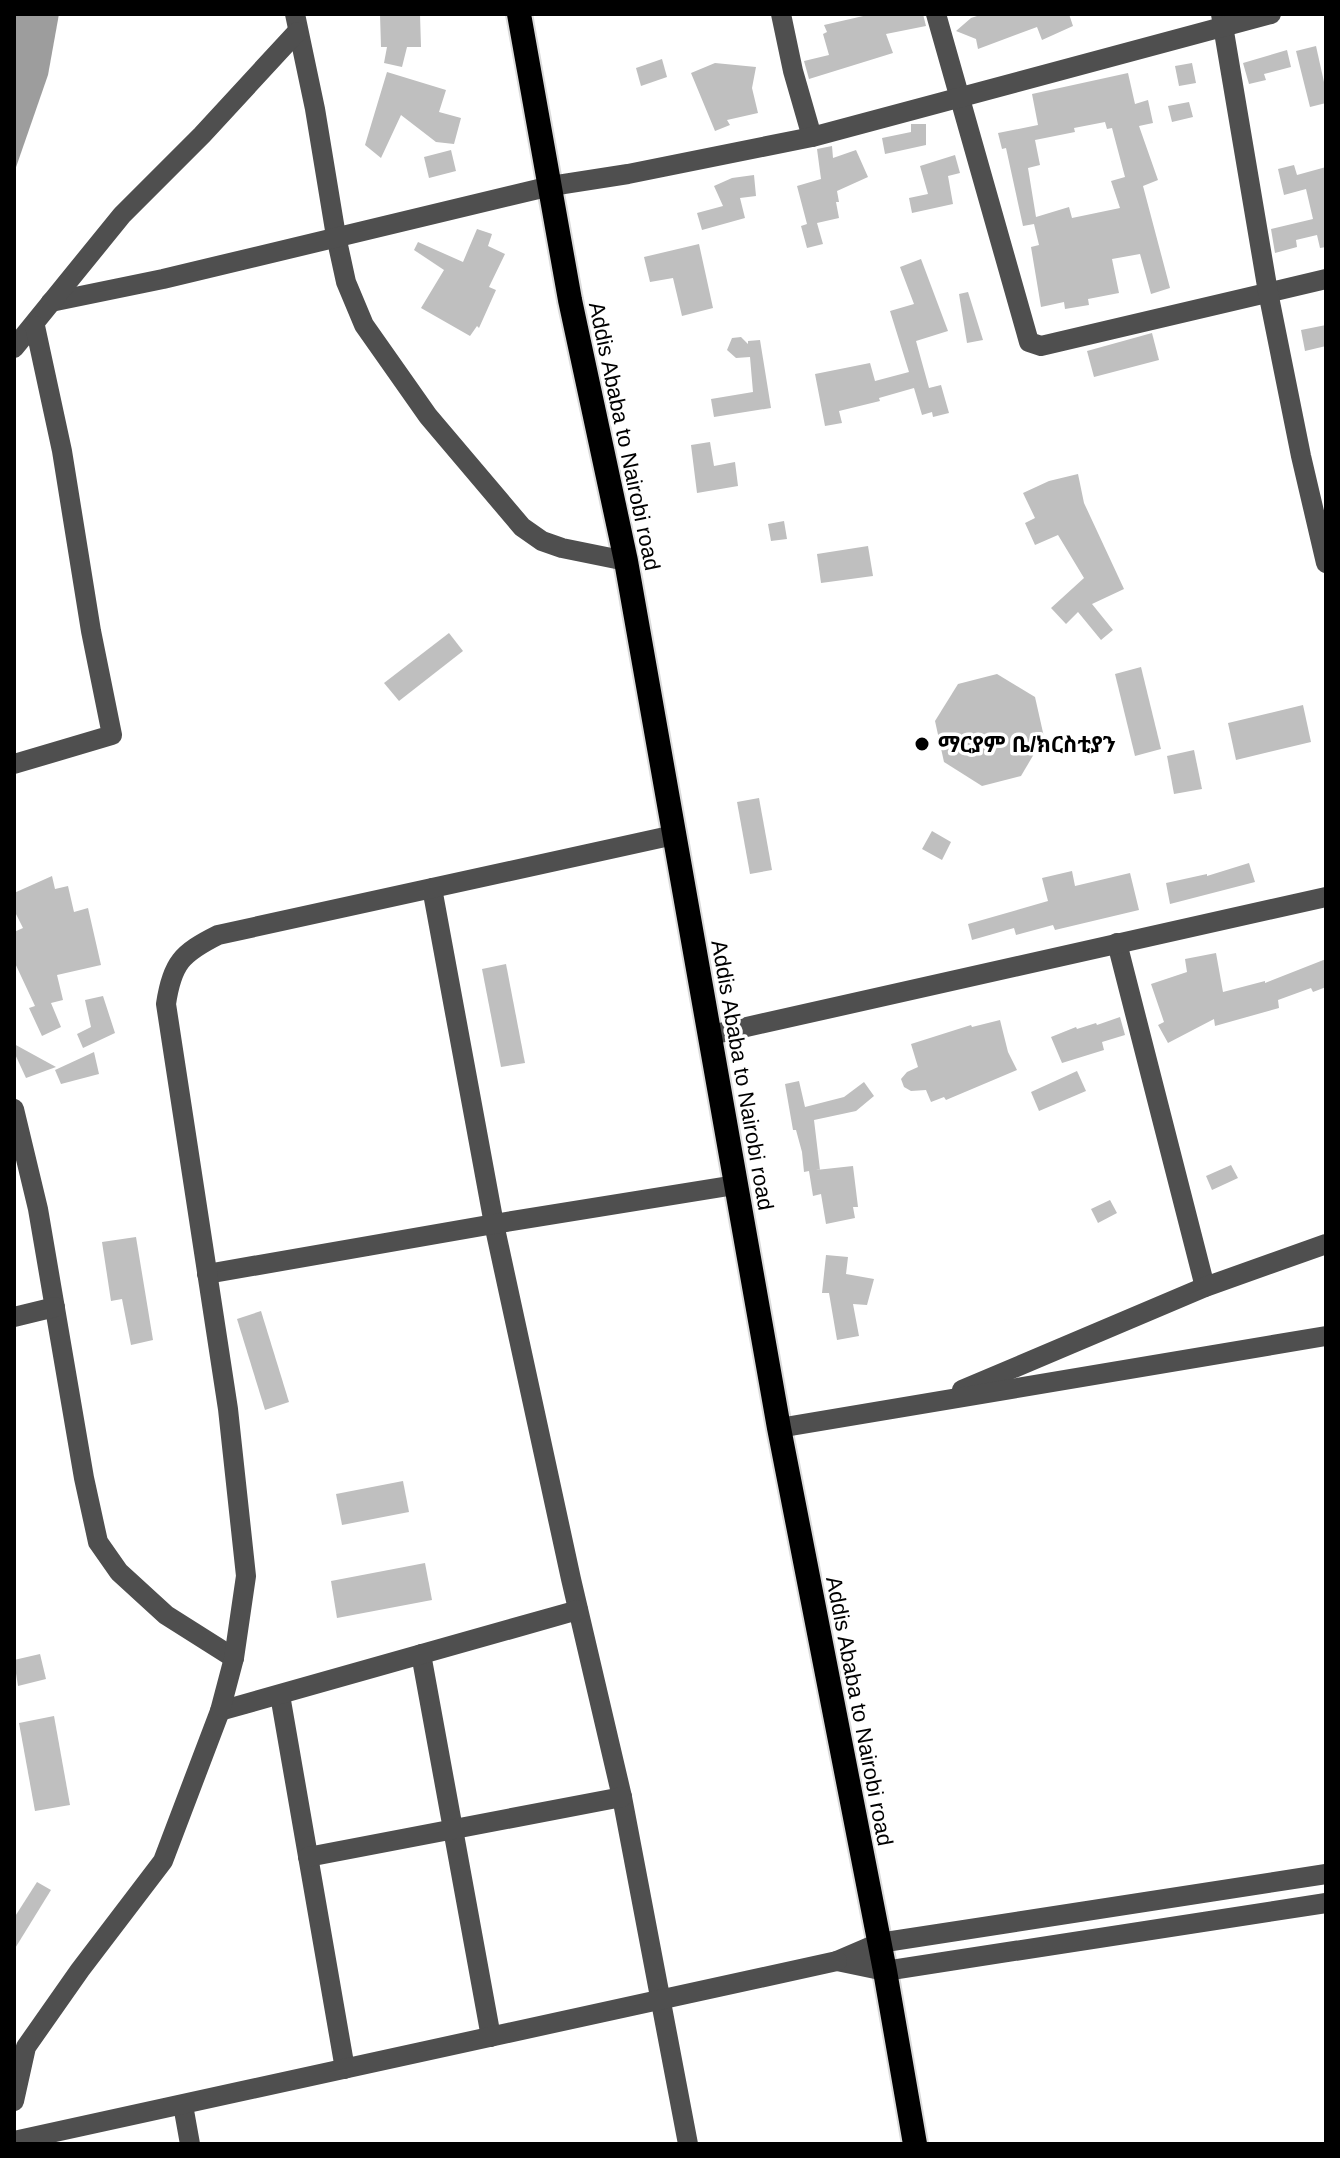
<svg xmlns="http://www.w3.org/2000/svg" width="1340" height="2158" viewBox="0 0 1340 2158" font-family="Arial,'Noto Sans Ethiopic',sans-serif">
<style>
.water{fill:#9d9d9d}
.building{fill:#bfbfbf;fill-rule:evenodd}
.lines{fill:none;stroke-linecap:round;stroke-linejoin:round}
.highway-casing{stroke:#dbdbdb;stroke-width:28}
.minor{stroke:#4f4f4f;stroke-width:20}
.highway{stroke:#000;stroke-width:24}
.poi-dot{fill:#000;stroke:#fff;stroke-width:3}
.labels{text-anchor:middle;stroke-width:7;stroke-linejoin:round;paint-order:stroke}
.street-label{font-size:22px;fill:#000;stroke:#fff}
.poi-label{font-size:22px;font-weight:bold;fill:#000;stroke:#fff;text-anchor:start}
</style>
<rect width="100%" height="100%" fill="#fff"/>
<polygon class="water" points="14,14 59,14 48,75 14,173"/>
<g class="building">
<polygon points="380,14 420,14 421,47 407,47 402,67 384,63 387,47 381,47"/>
<polygon points="872,14 923,14 926,26 886,34 893,53 809,79 804,61 829,55 823,34 827,32 824,25"/>
<polygon points="983,14 1069,14 1073,26 1042,40 1037,27 978,49 976,39 956,31 971,18"/>
<polygon points="1316,46 1326,91 1326,103 1310,107 1296,51"/>
<polygon points="1287,50 1291,67 1264,74 1266,80 1249,84 1243,63"/>
<polygon points="662,59 667,77 641,86 636,68"/>
<polygon points="715,63 756,67 752,88 758,113 727,120 730,125 715,131 691,73"/>
<polygon points="1192,63 1196,83 1179,86 1175,66"/>
<polygon points="387,72 446,90 439,112 461,118 454,144 436,142 401,115 381,158 365,145"/>
<path d="M1128 73 1135 104 1148 100 1153 123 1139 126 1158 180 1143 186 1170 288 1151 294 1140 254 1112 259 1119 293 1088 299 1089 305 1065 309 1064 302 1041 307 1031 247 1039 245 1034 224 1023 226 1006 148 1002 149 998 133 1038 125 1032 94ZM1105 122 1107 129 1112 128 1125 177 1111 181 1120 208 1072 218 1069 207 1036 217 1028 168 1040 165 1035 140 1075 132 1074 128Z"/>
<polygon points="1189,102 1193,117 1172,122 1168,106"/>
<polygon points="911,124 926,124 926,145 885,154 882,138 911,132"/>
<polygon points="832,146 833,158 856,150 868,177 837,191 839,202 836,202 839,218 817,223 823,244 807,248 801,226 807,224 797,186 821,179 817,149"/>
<polygon points="451,150 456,171 429,178 424,157"/>
<polygon points="955,155 960,173 948,176 953,204 912,213 909,198 928,194 920,166"/>
<polygon points="1294,165 1297,175 1326,167 1326,247 1320,248 1317,235 1296,240 1297,247 1275,253 1271,229 1313,219 1306,189 1284,195 1278,169"/>
<polygon points="754,175 756,196 740,198 745,218 702,230 697,213 723,206 714,186 732,178"/>
<polygon points="477,229 492,234 488,246 505,254 489,287 496,290 479,328 477,326 470,336 421,308 444,270 414,250 418,242 463,262"/>
<polygon points="699,244 713,308 682,316 673,278 650,282 644,257"/>
<polygon points="921,259 948,331 916,341 929,388 941,385 949,413 933,417 932,412 922,415 914,388 879,398 880,401 839,411 842,423 825,426 815,374 870,363 875,381 909,372 890,311 914,304 900,267"/>
<polygon points="968,292 983,340 967,343 959,294"/>
<polygon points="1326,325 1326,346 1305,351 1301,330"/>
<polygon points="1152,333 1159,360 1094,377 1087,351"/>
<polygon points="741,337 748,344 748,341 760,340 771,408 714,417 711,399 753,392 750,357 736,358 727,350 732,338"/>
<polygon points="710,442 714,466 735,462 738,486 697,493 691,445"/>
<polygon points="1078,474 1084,503 1124,589 1092,604 1113,630 1101,640 1078,612 1066,624 1051,608 1084,578 1058,535 1035,545 1025,523 1035,518 1023,493 1049,481"/>
<polygon points="784,521 787,539 771,541 768,524"/>
<polygon points="868,546 873,576 821,583 817,554"/>
<polygon points="449,633 463,651 399,701 384,683"/>
<polygon points="1141,667 1161,749 1135,756 1115,674"/>
<polygon points="997,674 1035,697 1044,737 1021,776 982,786 944,762 935,721 958,684"/>
<polygon points="1303,705 1311,742 1236,760 1228,723"/>
<polygon points="1194,750 1202,789 1174,794 1167,756"/>
<polygon points="759,798 772,870 750,874 737,802"/>
<polygon points="932,831 951,842 942,860 922,849"/>
<polygon points="1249,863 1255,882 1170,904 1166,883 1207,874 1207,876"/>
<polygon points="1072,871 1075,886 1130,873 1139,910 1055,930 1053,925 1016,935 1014,928 972,940 968,924 1048,901 1042,878"/>
<polygon points="52,876 55,889 68,886 74,912 88,908 101,965 57,975 63,1000 51,1003 61,1027 42,1036 29,1008 35,1006 14,961 14,932 23,928 14,910 14,893"/>
<polygon points="1216,953 1223,992 1265,981 1265,983 1326,959 1326,987 1313,992 1311,988 1278,1000 1279,1008 1215,1026 1214,1019 1168,1043 1158,1025 1164,1022 1151,984 1187,972 1185,959"/>
<polygon points="506,964 525,1063 501,1067 482,969"/>
<polygon points="103,996 115,1033 83,1048 77,1034 91,1027 85,1000"/>
<polygon points="1120,1017 1125,1035 1102,1042 1104,1050 1062,1063 1051,1037 1076,1027 1077,1029 1096,1023 1097,1025"/>
<polygon points="1000,1020 1008,1052 1017,1070 946,1100 944,1097 931,1102 926,1090 911,1091 904,1087 901,1079 907,1072 918,1067 911,1044 971,1025 972,1027"/>
<polygon points="14,1044 56,1067 26,1078 14,1052"/>
<polygon points="94,1052 99,1074 61,1084 55,1070"/>
<polygon points="1077,1071 1086,1091 1039,1111 1031,1092"/>
<polygon points="799,1081 805,1107 844,1097 864,1082 874,1096 856,1111 814,1120 820,1170 816,1170 853,1166 858,1207 853,1207 855,1218 826,1224 821,1194 813,1196 809,1171 804,1172 802,1152 796,1130 793,1130 785,1084"/>
<polygon points="1231,1165 1238,1178 1212,1190 1206,1176"/>
<polygon points="1110,1200 1117,1213 1098,1223 1091,1209"/>
<polygon points="136,1237 153,1340 131,1345 122,1299 111,1301 102,1242"/>
<polygon points="826,1255 848,1257 846,1274 874,1279 867,1305 853,1304 859,1336 837,1340 829,1293 822,1293"/>
<polygon points="261,1311 289,1402 265,1410 237,1319"/>
<polygon points="403,1481 409,1512 342,1525 336,1494"/>
<polygon points="425,1563 432,1600 337,1618 331,1581"/>
<polygon points="40,1654 46,1679 18,1686 14,1660"/>
<polygon points="54,1716 70,1805 35,1811 19,1723"/>
<polygon points="37,1882 51,1890 14,1950 14,1918"/>
</g>
<g class="lines">
<g class="highway-casing">
<polyline id="highway" points="519,14 570,300 626,561 779,1428 885,1971 915,2144"/>
</g>
<g class="minor">
<polyline points="295,14 315,109 336,236 346,282 364,325 428,416 522,527 542,541 562,548 626,561"/>
<polyline points="781,14 793,71 812,137"/>
<polyline points="936,14 1029,342 1041,346 1326,279"/>
<polyline points="1221,14 1268,292 1301,456 1326,563"/>
<polyline points="51,302 163,279 551,186 628,174 812,137 1271,14"/>
<polyline points="14,348 122,215 202,135 297,32"/>
<polyline points="14,764 112,735 91,631 62,451 35,326"/>
<polyline points="432,888 494,1224 571,1579 622,1797 688,2144"/>
<polyline points="1117,943 1205,1287"/>
<polyline points="711,1035 1326,897"/>
<polyline points="14,1109 38,1209 84,1478 98,1542 119,1572 166,1615 234,1658"/>
<polyline points="207,1274 494,1224 735,1185"/>
<polyline points="14,1317 55,1307"/>
<polyline points="962,1390 1205,1287 1326,1244"/>
<polyline points="779,1428 1326,1336"/>
<polyline points="421,1654 491,2037"/>
<polyline points="280,1695 345,2069"/>
<polyline points="220,1711 578,1610"/>
<polyline points="308,1857 622,1797"/>
<polyline points="1326,1874 879,1943 837,1961 885,1971 1326,1903"/>
<path d="M14 2101 26 2047 80 1970 163 1861 220 1711 234 1658 246 1576 228 1409 166 1004C172 963 182 953 218 935L674 835"/>
<polyline points="183,2105 190,2144"/>
<polyline points="14,2141 837,1961"/>
</g>
<use href="#highway" class="highway"/>
</g>
<circle class="poi-dot" cx="922" cy="744" r="8"/>
<g class="labels">
<g class="street-label">
<text transform="translate(625 436) rotate(78)" y="8">Addis Ababa to Nairobi road</text>
<text transform="translate(743 1075) rotate(80)" y="8">Addis Ababa to Nairobi road</text>
<text transform="translate(860 1711) rotate(79)" y="8">Addis Ababa to Nairobi road</text>
</g>
<g class="poi-label">
<text x="938" y="752">ማርያም ቤ/ክርስቲያን</text>
</g>
</g>
<rect width="1340" height="2158" fill="none" stroke="#000000" stroke-width="32"/>
</svg>
